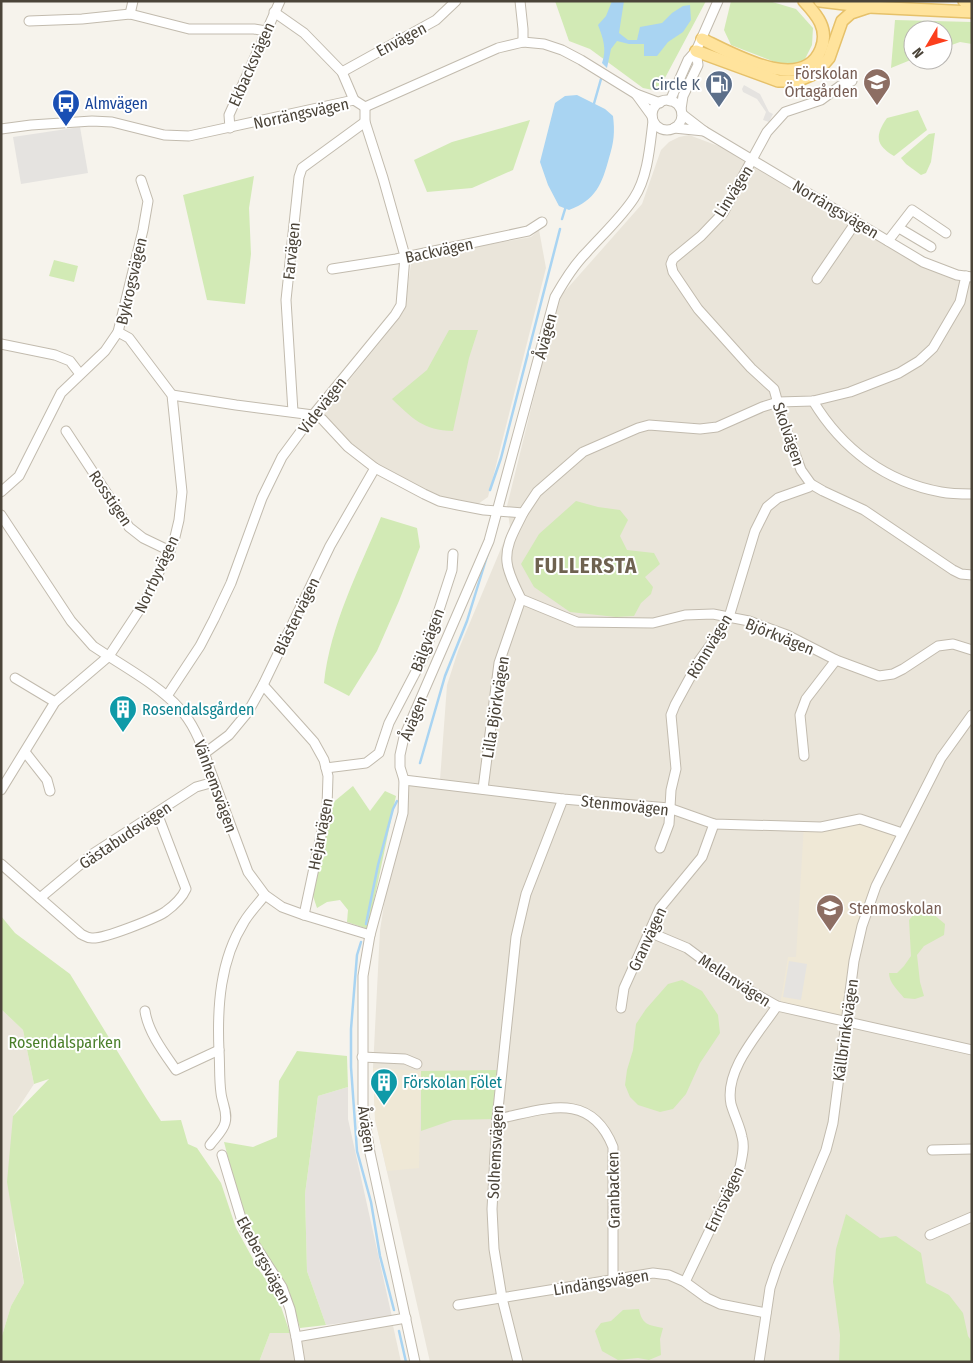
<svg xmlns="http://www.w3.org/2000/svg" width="973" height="1363" viewBox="0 0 973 1363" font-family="'Fira Sans Condensed',sans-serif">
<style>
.residential{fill:#eae5da}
.industrial{fill:#e6e2dd}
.education{fill:#efe8d6}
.green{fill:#d2eab5}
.parking{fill:#e5e3e0}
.water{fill:#a9d4f2}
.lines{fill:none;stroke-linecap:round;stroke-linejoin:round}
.stream{stroke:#a9d4f2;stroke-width:2.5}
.minor-casing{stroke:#c2bbae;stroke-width:11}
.major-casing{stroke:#e6c16a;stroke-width:14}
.minor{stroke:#fff;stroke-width:9}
.major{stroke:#ffe39c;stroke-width:11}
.labels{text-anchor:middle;stroke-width:4;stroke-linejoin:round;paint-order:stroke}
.street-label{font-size:16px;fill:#4b4439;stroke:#fff}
.education-label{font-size:16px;fill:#785e54;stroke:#fff;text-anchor:end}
.service-label{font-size:16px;fill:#4e5e75;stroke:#fff;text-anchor:end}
.transit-label{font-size:16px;fill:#164399;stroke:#fff;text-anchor:start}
.culture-label{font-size:16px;fill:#0d838f;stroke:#fff;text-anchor:start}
.park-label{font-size:16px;fill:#4a7f2a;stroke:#fff}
.district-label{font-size:21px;font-weight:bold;letter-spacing:1px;fill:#6e6250;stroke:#fff}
</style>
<rect width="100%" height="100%" fill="#f6f3ec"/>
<g class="residential">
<polygon points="689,135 753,159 949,273 972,277 972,1362 430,1362 375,1119 373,1068 380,930 404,780 642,805 440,780 447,685 458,651 510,527 507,506 558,299 642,204 661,150 669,142 679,137"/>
<polygon points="539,230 546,268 488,497 478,504 441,497 375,468 320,416 398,320 405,304 412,258 531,237"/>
<polygon points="1,1009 23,1030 34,1084 13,1116 15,1238 24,1283 11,1306 1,1339"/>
<polygon points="392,1321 401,1362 259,1362 270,1333 290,1333 296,1337"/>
</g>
<polygon class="industrial" points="348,1087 348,1119 392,1317 326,1325 307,1271 305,1194 318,1096"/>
<g class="education">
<polygon points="864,820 901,832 866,907 848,1020 780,1005 788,957 796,957 804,824"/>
<polygon points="373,1068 421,1071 419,1168 387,1171 375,1119"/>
</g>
<g class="green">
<polygon points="555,1 706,1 658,91 643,88 590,49 569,41"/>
<polygon points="731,1 769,1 796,9 813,28 812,45 803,63 780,64 731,45 724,30"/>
<polygon points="895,20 972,22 972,44 960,42 943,48 943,30 913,30 913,59 891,68"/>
<path d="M918 110 927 130 894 156C875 145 875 135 887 118Z"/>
<polygon points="530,120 513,170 472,188 427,192 414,160 452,142"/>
<polygon points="935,133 931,162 926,173 921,175 906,164 901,158 929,134"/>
<polygon points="254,176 249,208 251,254 245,304 207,300 183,195"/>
<polygon points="54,260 78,266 74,282 49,276"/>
<path d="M449 330H478L469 358 453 431C423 430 413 419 392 399L427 370Z"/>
<polygon points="576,501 598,507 620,510 628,520 620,536 627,550 654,553 660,564 645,577 653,587 651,594 641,603 634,616 616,617 570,612 534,587 521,564 539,534"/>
<path d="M381 517 417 528 420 547 399 601 377 651 349 696 324 683C330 625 359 570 381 517Z"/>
<polygon points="353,786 370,811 385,791 396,796 368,929 347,922 348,910 340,900 327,902 317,908 313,896 330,805"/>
<path d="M917 911 933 914 945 924 944 935 924 946 917 955 920 982 924 996 915 999 904 998C898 990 889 983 889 973H897L904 966 911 956 909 920Z"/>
<polygon points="1,916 15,933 70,974 146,1098 161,1121 181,1120 188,1144 197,1148 221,1183 236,1228 259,1270 277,1295 290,1333 270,1333 259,1362 1,1362 1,1339 11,1306 24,1283 7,1182 13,1116 49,1079 34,1084 23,1030 1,1009"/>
<polygon points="682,980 702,991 718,1015 720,1033 700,1063 686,1094 673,1109 660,1112 638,1105 630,1097 625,1085 627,1070 633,1050 636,1024 646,1009 668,984"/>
<polygon points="297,1051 347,1056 348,1087 318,1096 305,1194 307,1271 326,1325 300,1328 288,1288 258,1246 241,1207 224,1142 253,1147 277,1137 279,1081"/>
<polygon points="498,1070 494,1119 453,1120 421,1131 421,1071"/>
<polygon points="846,1214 880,1238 896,1236 921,1253 926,1283 949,1295 963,1313 968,1336 972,1342 972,1362 839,1362 840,1335 833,1282 836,1249"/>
<path d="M639 1309C642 1325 649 1325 663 1328L660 1339 661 1355 649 1360 638 1358 618 1360 602 1351 595 1331 601 1323 611 1321 623 1310Z"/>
</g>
<g class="parking">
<polygon points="744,85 760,94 769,112 773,114 769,122 763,120 766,112 757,99 743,92 742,89"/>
<polygon points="80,127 88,173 21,184 13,137"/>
<polygon points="789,961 807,964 801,1000 783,997"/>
</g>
<g class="water">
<path d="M612 1H624L619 33 628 40H637L640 27 662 23 672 13 683 6 690 5 691 20 683 32 668 42 657 56H644V44H629L617 41 611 49 607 68 602 63C607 49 603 38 598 25L606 16Z"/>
<path d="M577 95 605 109 613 116C615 132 614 142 609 158 602 184 596 200 569 210L559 206 548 185 540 162 555 103 565 96Z"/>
</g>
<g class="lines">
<g class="stream">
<polyline points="593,107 601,79"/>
<polyline points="562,219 566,206"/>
<polyline points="490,490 501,458 560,229"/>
<polyline points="420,763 445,676 467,621 488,553"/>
<polyline points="366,924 378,865 393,809 397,801"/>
<polyline points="361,942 357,955 351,1029 351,1067 357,1151 371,1202 380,1256 394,1310"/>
<polyline points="399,1331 406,1362"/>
</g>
<g class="minor-casing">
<g id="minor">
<polyline points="520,1 523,29 523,42"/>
<polyline points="274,12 304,33 342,72 354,100"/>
<polyline points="130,14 133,1"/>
<polyline points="29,21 82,19 130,14 189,29 254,29 266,31"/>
<polyline points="342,72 436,20 456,1"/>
<polyline points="852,81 840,86 821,100 785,112 767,132 723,213 701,236 673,259 671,264 673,272 698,309 751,368 774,389 782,418 801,470 811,484 823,491 864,510 953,570 961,574 972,575"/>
<polyline points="636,94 652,116"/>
<circle cx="667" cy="115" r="15"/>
<polyline points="670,101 688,60 696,51 718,1"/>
<polyline points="681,109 683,96 698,65 696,51"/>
<polyline points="682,114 704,131 923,262 957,275 972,277"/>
<polyline points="230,128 229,115 280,1"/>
<polyline points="674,128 704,131"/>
<polyline points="1,129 31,125 92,121 112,122 164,135 189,136 354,100 365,107 498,48 523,42 544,44 562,50 581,60 636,94 660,103"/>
<polyline points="899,228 931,247"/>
<polyline points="888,241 912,210 946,233"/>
<polyline points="332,269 396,259 528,231 542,222"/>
<polyline points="817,279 856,222"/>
<polyline points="1,344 55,355 70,361 80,374"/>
<polyline points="172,395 236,405 313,415 322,419 348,447 375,468 424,494 439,501 458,505 484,510 523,513 537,492 583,452 638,428 649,425 700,429 717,427 762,407 778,402 813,401 850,392 899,373 919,361 933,348 960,302 966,276"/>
<path d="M813 401C842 449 886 482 941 492 951 494 962 494 972 494"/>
<polyline points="293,412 286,300 299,177 302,168 365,122"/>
<polyline points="66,431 129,527 143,538 170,551"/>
<polyline points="1,492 19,476 61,393 105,351 118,332 143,230 148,201 141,180"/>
<path d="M1 515 71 621 93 646C121 665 159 685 180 709 195 725 203 747 209 767L248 872 265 895 282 907 304 915 370 935"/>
<polyline points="521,599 577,622 653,623 685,615 713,614 749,621 787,635 836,660 879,676 893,674 903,669 938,646 953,644 972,650"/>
<polyline points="15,678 55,702"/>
<polyline points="263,685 314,742 324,760 328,776 327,807 304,915"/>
<polyline points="167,696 200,646 214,619 231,583 262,498 282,457 313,415 395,315 401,305 405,256 383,178 365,122 365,107"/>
<polyline points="25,752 47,780 50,791"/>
<polyline points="205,753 229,735 248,712 263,685 330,546 375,468"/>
<polyline points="804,756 800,715 806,699 836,660"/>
<polyline points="326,768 366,763 379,753 389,723 424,656 452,570 453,554"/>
<polyline points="404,780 563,799 669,808 714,824 821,827 860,819 902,833"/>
<path d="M483 789 499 663 521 599C516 588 508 574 507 562 505 544 516 528 523 513"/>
<polyline points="1,790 55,702 109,656 144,603 174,541 179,520 182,492 172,395 129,338 118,332"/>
<polyline points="660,848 669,824 671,790 676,769 671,715 675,705 699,661 717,636 729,617 755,531 767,507 778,498 809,487 811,484"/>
<path d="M1 864 81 934C85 936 87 938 92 938 104 939 154 919 165 912 172 907 182 898 186 889L157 813"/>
<polyline points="40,898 94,853 196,787 214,782"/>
<polyline points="649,932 687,948 726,977 777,1006 972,1050"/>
<polyline points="621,1008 624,988 660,908 702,857 714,824"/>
<path d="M145 1011C148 1032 164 1053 176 1070L219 1050"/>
<polyline points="362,1057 405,1059 417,1064"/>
<path d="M497 1119C544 1110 590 1089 613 1147V1279"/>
<path d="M210 1145C215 1138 223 1131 225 1123 228 1112 222 1103 221 1093 219 1079 220 1065 219 1051 217 1007 220 960 244 922 250 912 258 904 265 895"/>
<polyline points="932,1150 972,1149"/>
<polyline points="222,1155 244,1228 282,1287 290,1309 296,1337"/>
<polyline points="930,1235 972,1217"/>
<path d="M685 1282 740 1167C742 1157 745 1147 742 1137 740 1126 734 1115 731 1104 724 1070 759 1033 777 1006"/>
<polyline points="458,1305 653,1273 669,1275 685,1282 707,1298 720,1304 766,1313"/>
<polyline points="300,1362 296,1337 406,1318"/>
<path d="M415 1362 370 1153 363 1108V976L370 935 403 813 404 780 400 767V755L404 737 489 541 555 297C564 281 573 266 586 253 602 235 621 218 634 198 648 177 650 145 653 121"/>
<polyline points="518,1362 502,1298 494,1249 492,1209 497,1119 516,937 526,894 563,799"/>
<polyline points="759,1362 770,1288 777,1267 826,1150 833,1123 854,961 862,926 876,886 941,758 972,715"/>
</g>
</g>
<g class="major-casing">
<g id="major">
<polyline points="820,1 869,7 972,12"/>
<polyline points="964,1 972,2"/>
<path d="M702 39C731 53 803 95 821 49 829 29 817 15 804 1"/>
<polyline points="696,51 778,81 797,81 816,73 829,58 842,21 851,13 869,7"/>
</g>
</g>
<use href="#minor" class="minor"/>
<use href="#major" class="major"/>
</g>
<defs>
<g id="school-pin" transform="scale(1.4375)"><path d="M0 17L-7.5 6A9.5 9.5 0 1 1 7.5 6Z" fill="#8d6e63" stroke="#fff"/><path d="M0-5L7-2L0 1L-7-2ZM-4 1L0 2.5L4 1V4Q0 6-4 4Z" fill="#fff"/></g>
<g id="fuel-pin" transform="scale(1.4375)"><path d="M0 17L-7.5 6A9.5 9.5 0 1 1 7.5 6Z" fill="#5c6f8a" stroke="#fff"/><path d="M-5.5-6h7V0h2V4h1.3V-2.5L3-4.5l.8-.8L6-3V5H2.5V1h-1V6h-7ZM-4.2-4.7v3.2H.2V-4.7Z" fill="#fff"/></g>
<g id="bus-pin" transform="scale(1.4375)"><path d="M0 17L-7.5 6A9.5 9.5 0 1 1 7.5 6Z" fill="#1a4fb4" stroke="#fff"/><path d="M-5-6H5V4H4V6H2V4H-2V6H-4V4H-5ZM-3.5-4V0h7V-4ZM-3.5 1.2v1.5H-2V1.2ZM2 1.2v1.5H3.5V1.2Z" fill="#fff"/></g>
<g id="building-pin" transform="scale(1.4375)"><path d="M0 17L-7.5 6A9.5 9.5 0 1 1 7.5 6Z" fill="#0f9aa8" stroke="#fff"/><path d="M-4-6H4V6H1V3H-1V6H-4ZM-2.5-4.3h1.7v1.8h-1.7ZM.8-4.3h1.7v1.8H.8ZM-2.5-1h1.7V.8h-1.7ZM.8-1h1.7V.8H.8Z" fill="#fff"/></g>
</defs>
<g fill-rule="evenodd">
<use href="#school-pin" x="877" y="82"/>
<use href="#fuel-pin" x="719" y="84"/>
<use href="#bus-pin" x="66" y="103"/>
<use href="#building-pin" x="123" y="709"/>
<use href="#school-pin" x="830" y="908"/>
<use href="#building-pin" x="384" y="1082"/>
</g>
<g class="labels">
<g class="street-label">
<text transform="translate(401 39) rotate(-28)" y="6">Envägen</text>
<text transform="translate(251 64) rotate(-66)" y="6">Ekbacksvägen</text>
<text transform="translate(301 113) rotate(-12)" y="6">Norrängsvägen</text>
<text transform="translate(733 191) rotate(-58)" y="6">Linvägen</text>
<text transform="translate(836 209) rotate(31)" y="6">Norrängsvägen</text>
<text transform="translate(439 250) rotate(-12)" y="6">Backvägen</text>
<text transform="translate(291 251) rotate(-84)" y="6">Farvägen</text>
<text transform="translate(131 281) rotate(-77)" y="6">Bykrogsvägen</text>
<text transform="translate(545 336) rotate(-75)" y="6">Åvägen</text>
<text transform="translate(322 405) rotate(-52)" y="6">Videvägen</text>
<text transform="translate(789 434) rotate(71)" y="6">Skolvägen</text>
<text transform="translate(111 498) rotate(56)" y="6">Rosstigen</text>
<text transform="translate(156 574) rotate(-65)" y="6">Norrbyvägen</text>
<text transform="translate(296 616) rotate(-64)" y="6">Blästervägen</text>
<text transform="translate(780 636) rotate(22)" y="6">Björkvägen</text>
<text transform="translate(427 640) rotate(-69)" y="6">Bälgvägen</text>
<text transform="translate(709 646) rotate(-59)" y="6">Rönnvägen</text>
<text transform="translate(495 707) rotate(-81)" y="6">Lilla Björkvägen</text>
<text transform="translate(413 718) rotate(-68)" y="6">Åvägen</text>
<text transform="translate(216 786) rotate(70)" y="6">Vänhemsvägen</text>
<text transform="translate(625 805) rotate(6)" y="6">Stenmovägen</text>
<text transform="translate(320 834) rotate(-79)" y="6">Hejarvägen</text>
<text transform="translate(125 835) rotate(-34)" y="6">Gästabudsvägen</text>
<text transform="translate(647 939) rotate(-65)" y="6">Granvägen</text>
<text transform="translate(735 980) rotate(33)" y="6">Mellanvägen</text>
<text transform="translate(845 1030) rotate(-82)" y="6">Källbrinksvägen</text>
<text transform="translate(367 1129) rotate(82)" y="6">Åvägen</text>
<text transform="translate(495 1152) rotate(-87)" y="6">Solhemsvägen</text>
<text transform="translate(613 1190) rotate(-91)" y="6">Granbacken</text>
<text transform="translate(724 1199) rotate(-65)" y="6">Enrisvägen</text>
<text transform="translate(264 1260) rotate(62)" y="6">Ekebergsvägen</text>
<text transform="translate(601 1282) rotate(-9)" y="6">Lindängsvägen</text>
</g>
<g class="education-label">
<text x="858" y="79">Förskolan<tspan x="858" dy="18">Örtagården</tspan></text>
<text x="849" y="914" text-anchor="start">Stenmoskolan</text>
</g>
<g class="service-label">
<text x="700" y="90">Circle K</text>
</g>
<g class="transit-label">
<text x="85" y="109">Almvägen</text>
</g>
<g class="culture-label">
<text x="142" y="715">Rosendalsgården</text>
<text x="403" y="1088">Förskolan Fölet</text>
</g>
<g class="park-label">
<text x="65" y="1048">Rosendalsparken</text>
</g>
<g class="district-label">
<text x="586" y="573">FULLERSTA</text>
</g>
</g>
<rect width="973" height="1363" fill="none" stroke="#4b4439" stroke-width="5"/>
<g transform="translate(928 45) rotate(232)"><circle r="24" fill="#ffffff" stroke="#b7b4b0"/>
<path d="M0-4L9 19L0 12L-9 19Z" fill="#fc3f1d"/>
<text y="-8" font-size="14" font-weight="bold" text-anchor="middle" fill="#4b4439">N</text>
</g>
</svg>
